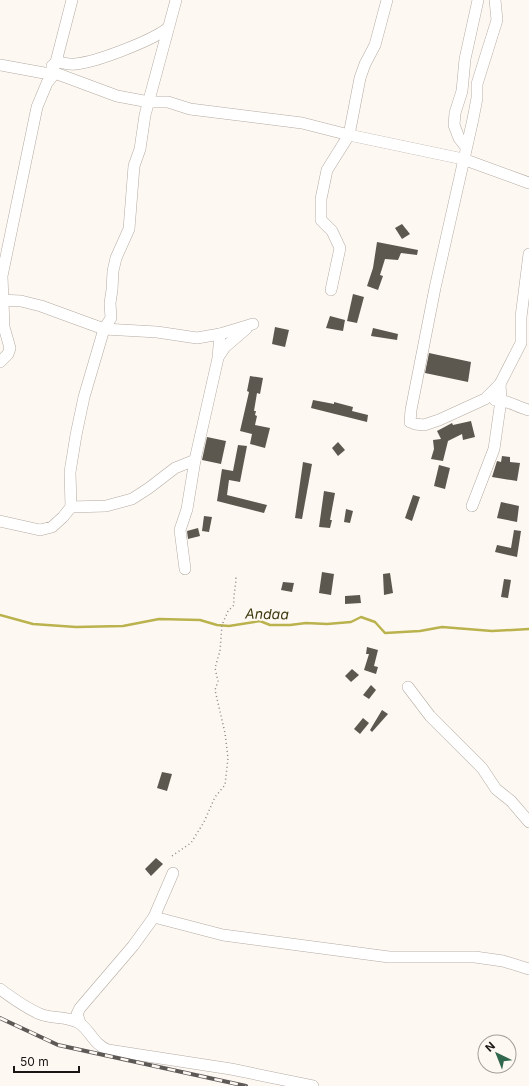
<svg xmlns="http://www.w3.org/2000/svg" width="529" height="1086" viewBox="0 0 529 1086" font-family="Inter,sans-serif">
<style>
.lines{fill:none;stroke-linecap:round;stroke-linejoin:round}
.stream{stroke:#bab24d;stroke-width:2.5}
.building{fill:#5c584f}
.minor-casing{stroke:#b4aba2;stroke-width:12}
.path{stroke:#8c8783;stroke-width:1.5;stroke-dasharray:1 3;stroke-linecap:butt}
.minor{stroke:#fff;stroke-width:11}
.rail-casing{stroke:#5d5956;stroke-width:4}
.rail{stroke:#fef8f3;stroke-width:2.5;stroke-dasharray:8;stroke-linecap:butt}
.labels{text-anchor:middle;stroke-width:4;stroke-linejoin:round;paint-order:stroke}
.water-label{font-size:14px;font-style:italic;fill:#3d3a0e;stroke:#fef8f3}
</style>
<rect width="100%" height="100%" fill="#fef8f3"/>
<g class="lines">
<polyline class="stream" points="0,615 33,624 76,627 123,626 159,619 200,620 217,625 229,626 260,621 270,625 290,625 306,623 327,624 351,622 361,617 375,622 385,633 420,631 442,627 492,631 529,629"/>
</g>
<g class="building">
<polygon points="402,224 410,234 402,239 395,228"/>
<polygon points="377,242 418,250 417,255 401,253 398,260 385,259 380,275 383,276 378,290 367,286 373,268"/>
<polygon points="353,294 364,297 357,323 347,321"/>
<polygon points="330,316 345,320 343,331 326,328"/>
<polygon points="275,327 289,330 285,347 272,344"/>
<polygon points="373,328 398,334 397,340 371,336"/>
<polygon points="429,353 471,362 468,382 425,373"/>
<polygon points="250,376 263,378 260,394 257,393 254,411 256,411 255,415 257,416 255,425 270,428 265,448 250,444 252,434 240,431 249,392 247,391"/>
<polygon points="313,400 334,404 334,402 353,407 352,411 368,415 367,422 311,408"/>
<polygon points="471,421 475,437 463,440 462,434 448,441 443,461 431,459 434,449 433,440 441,439 437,431 452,423 453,425"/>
<polygon points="207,437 226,441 221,464 202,460"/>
<polygon points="338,442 345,450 338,456 332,448"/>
<polygon points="238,445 247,446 240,482 229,480 227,495 267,505 264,513 217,501 222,469 233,471"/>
<polygon points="502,456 510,457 510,462 520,463 517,481 492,477 497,461 501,462"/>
<polygon points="303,462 312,464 302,519 295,518"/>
<polygon points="439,465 450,468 445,489 434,486"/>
<polygon points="324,491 335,493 330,520 332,520 330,528 319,527"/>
<polygon points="413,495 420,497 412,521 405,518"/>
<polygon points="501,502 519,506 517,522 497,518"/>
<polygon points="346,509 353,511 350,523 344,522"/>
<polygon points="204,516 212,517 209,532 202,531"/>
<polygon points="198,528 200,536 188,539 187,531"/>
<polygon points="514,530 521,531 517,557 495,552 497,545 511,548"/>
<polygon points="322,572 334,574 331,595 319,593"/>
<polygon points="390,573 393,593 384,595 383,574"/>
<polygon points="504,579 511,580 508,598 501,597"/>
<polygon points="283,582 294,583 292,592 281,590"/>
<polygon points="360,595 361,603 345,604 345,596"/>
<polygon points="367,647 378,650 374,666 378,667 376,674 364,670 369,654 366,654"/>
<polygon points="352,669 359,675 351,682 345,676"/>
<polygon points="371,685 376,690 369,699 363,695"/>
<polygon points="382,710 388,714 372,732 370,730"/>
<polygon points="363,718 369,723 360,734 354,729"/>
<polygon points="162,772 172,774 167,791 157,788"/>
<polygon points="156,858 163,864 151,876 145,869"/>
</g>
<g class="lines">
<g class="minor-casing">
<g id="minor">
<polyline points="495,0 497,20 477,84 477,98 473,119 435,288 411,410 410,422 415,424 424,425 439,420 485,399 500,384 521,343 521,317 529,254"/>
<polyline points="56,62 72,0"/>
<polyline points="0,65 44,73 55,73 117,96 149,102 168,102 190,109 302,123 349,135 463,159 529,183"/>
<path d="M55 73 52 66 56 62C62 62 69 65 75 64 97 62 151 41 168 28"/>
<polyline points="466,147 459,138 454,125 455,113 462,91 465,59 478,0"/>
<polyline points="331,290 340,248 332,231 321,220 321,199 327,170 349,135 360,78 365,64 375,45 387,0"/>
<polyline points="0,300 21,301 41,306 104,329 157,332 197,338 220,334 253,324"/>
<polyline points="219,356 225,347 246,329"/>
<polyline points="0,362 8,354 10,348 4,327 2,276 37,107 47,83 55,73"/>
<path d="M495 400C507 399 518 408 529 410"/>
<polyline points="472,506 494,449 501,400 500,384"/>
<polyline points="71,507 106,506 132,499 149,488 175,468 195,460"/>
<polyline points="0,521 40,530 52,527 63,517 71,507 70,472 76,435 84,397 104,329 111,318 110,303 112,290 113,271 116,258 129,229 134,166 140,149 145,115 176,0"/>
<polyline points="185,569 180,530 187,509 195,460 218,358 220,334"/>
<polyline points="408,687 430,716 482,768 496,789 511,801 529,822"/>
<polyline points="154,917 223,935 389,957 475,957 503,961 529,969"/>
<path d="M0 989C12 998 26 1008 40 1014 52 1019 68 1016 79 1023 91 1031 93 1044 108 1050L231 1069 313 1086"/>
<polyline points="80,1023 77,1014 80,1008 133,946 154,917 173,873"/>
</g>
</g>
<path class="path" d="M172 856 191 843 204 822 215 797 225 785 228 758 225 733 215 690 218 681 215 668 220 651 222 625 228 611 234 605C233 595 236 587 236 577"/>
<use href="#minor" class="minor"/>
<g class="rail-casing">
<polyline id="rail" points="0,1018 58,1045 246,1086"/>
</g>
<use href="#rail" class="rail"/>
</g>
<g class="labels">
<g class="water-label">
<text transform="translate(267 614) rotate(1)" y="5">Andaa</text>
</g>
</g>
<g transform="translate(497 1054) rotate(317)"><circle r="19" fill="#fef8f3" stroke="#a29e99"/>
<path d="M0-3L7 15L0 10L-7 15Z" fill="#31674d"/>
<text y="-6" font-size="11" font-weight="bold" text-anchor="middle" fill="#191613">N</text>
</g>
<path d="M14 1066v6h65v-6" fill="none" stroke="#191613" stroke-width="2"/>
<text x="20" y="1066" font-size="12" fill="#191613" stroke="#fef8f3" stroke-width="3" paint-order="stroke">50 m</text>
</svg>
